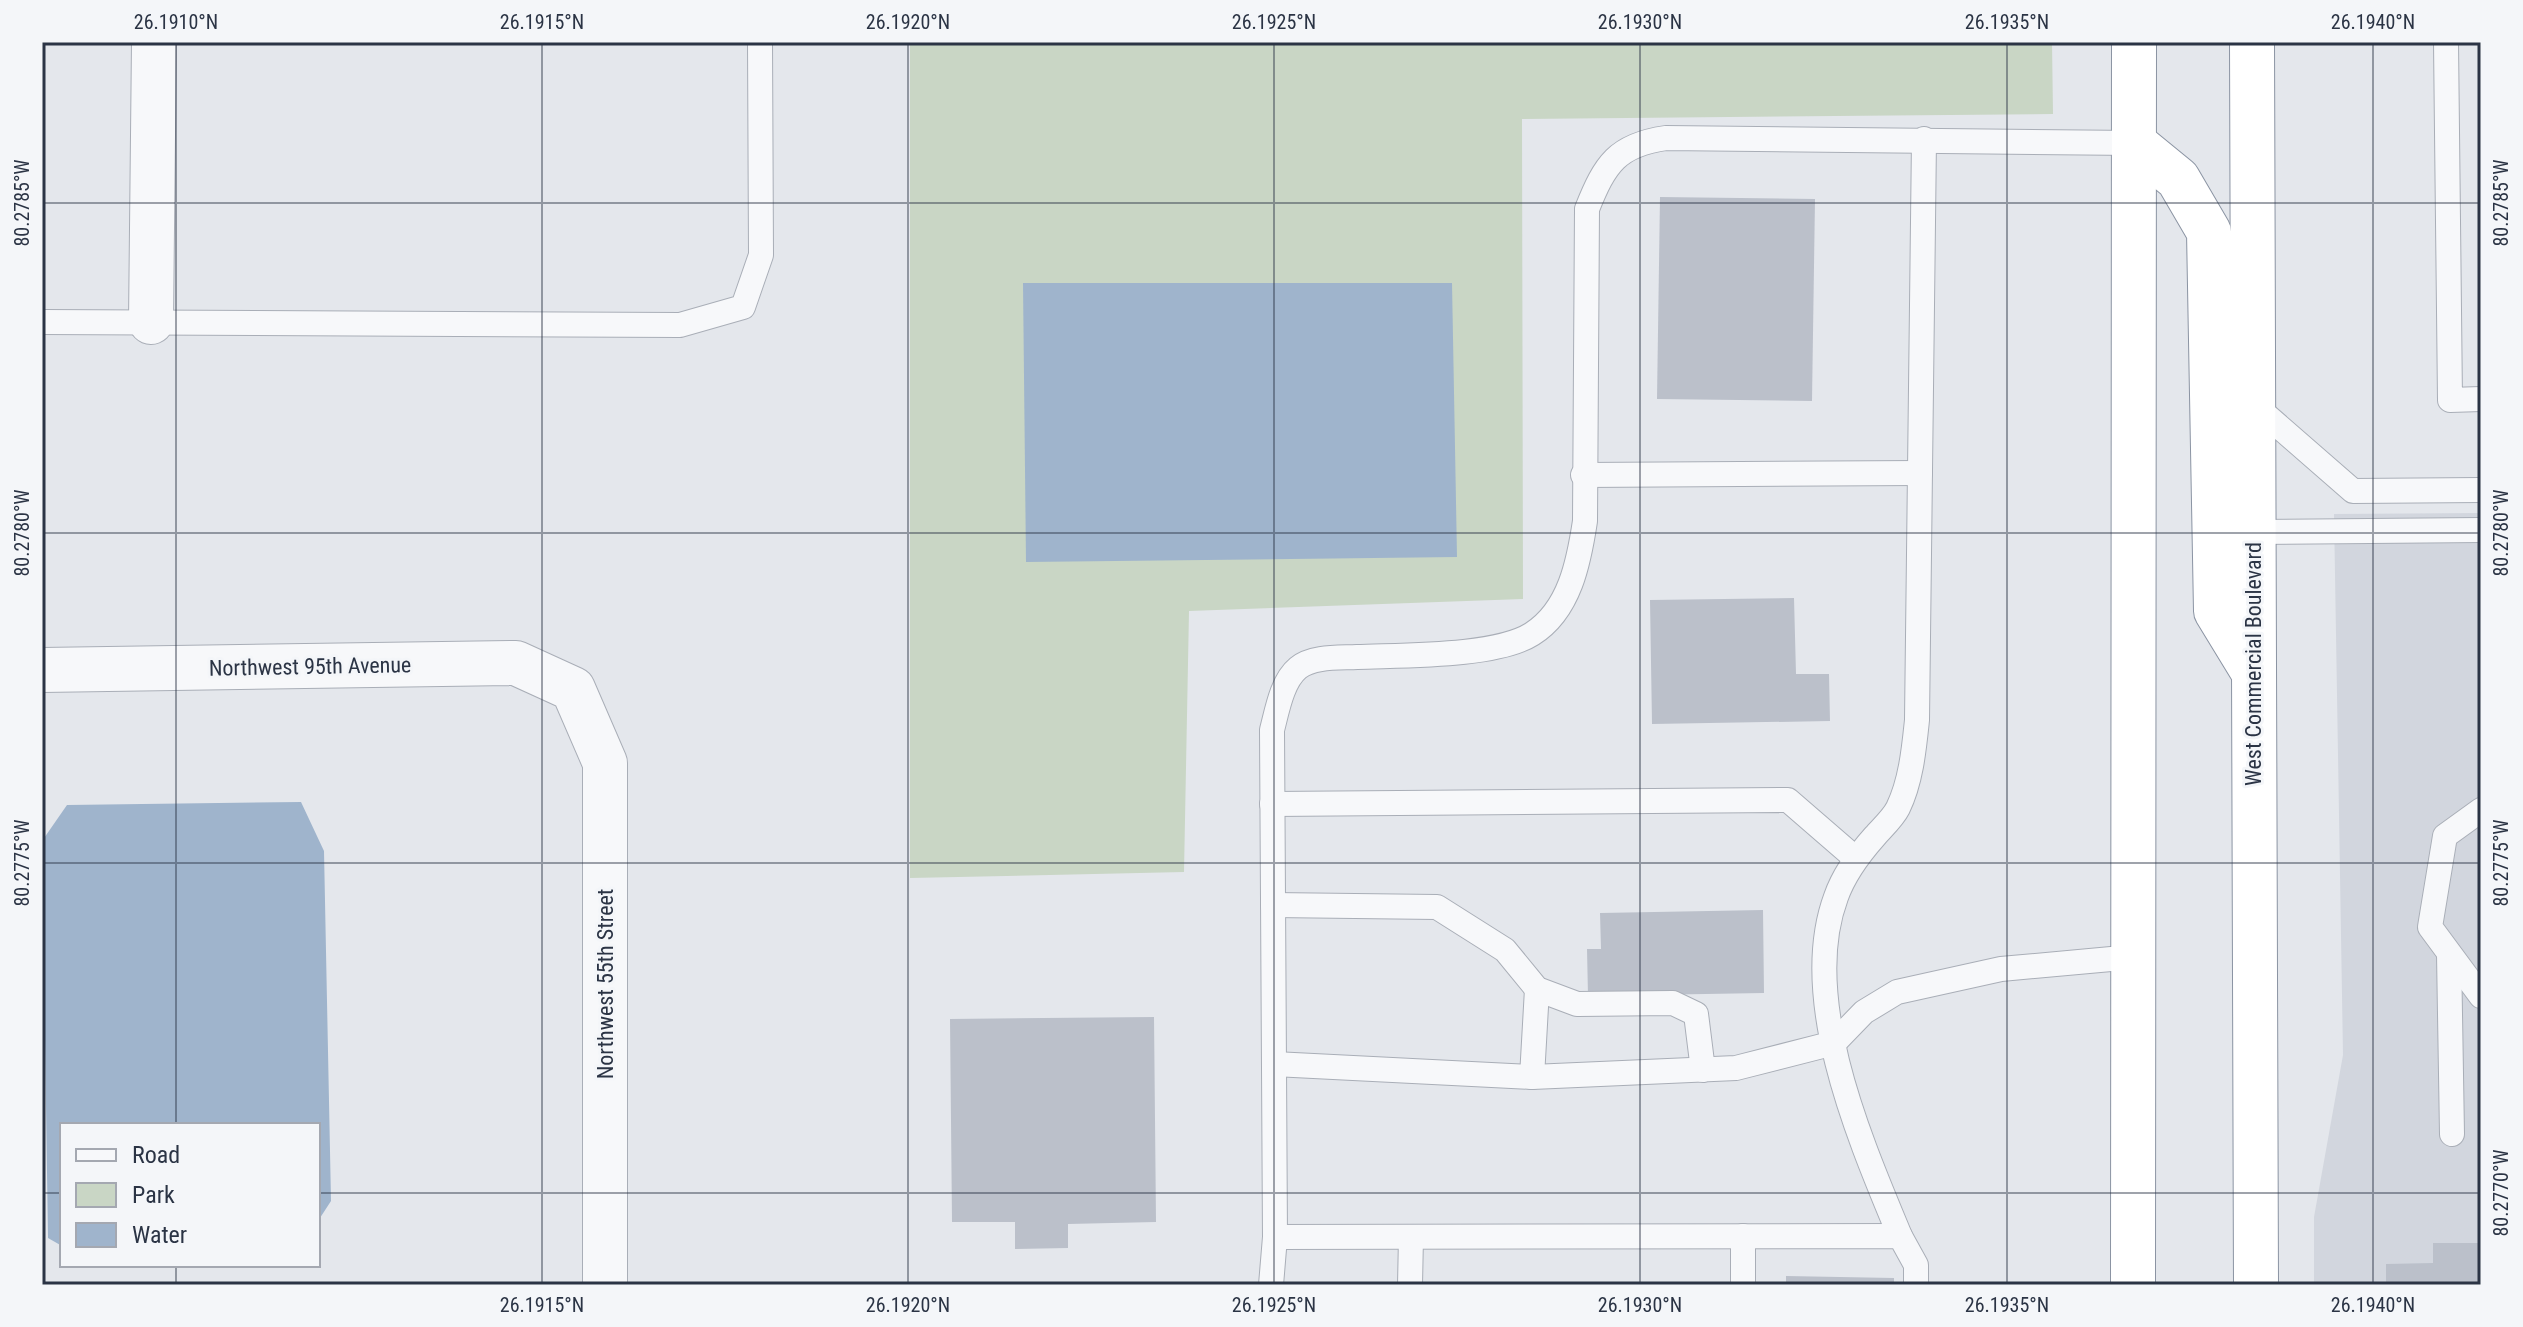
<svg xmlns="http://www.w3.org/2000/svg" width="2523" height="1327" viewBox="0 0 2523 1327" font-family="'Roboto Condensed',sans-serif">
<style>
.built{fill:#d2d6de}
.green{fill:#c9d6c5}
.water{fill:#9fb4cc}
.building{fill:#bbc0ca}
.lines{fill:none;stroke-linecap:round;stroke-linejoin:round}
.service-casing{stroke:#a9aeb7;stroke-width:26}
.minor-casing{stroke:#a9aeb7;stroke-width:46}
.trunk-casing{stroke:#8b94a3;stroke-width:46}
.service{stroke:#f7f8fa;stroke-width:24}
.minor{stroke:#f7f8fa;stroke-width:44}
.trunk{stroke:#fff;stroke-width:44}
.ticks{fill:none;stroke:#2b3445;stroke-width:2;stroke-opacity:0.45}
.labels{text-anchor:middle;stroke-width:6;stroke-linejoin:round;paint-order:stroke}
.street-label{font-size:22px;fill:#2b3445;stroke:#f4f6f9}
.neatline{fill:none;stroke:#2b3445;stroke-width:3}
.ticks-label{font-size:20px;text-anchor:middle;fill:#2b3445}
</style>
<rect width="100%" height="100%" fill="#e4e7ec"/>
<polygon class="built" points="2481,513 2481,1285 2314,1285 2314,1217 2343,1055 2334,514"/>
<polygon class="green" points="910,42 2052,42 2053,114 1522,119 1523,599 1189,611 1184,872 910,878"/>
<g class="water">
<polygon points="1023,283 1452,283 1457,557 1026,562"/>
<polygon points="301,802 324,851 331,1201 318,1221 318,1125 62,1125 62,1246 48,1238 42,841 67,805"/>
</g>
<g class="building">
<polygon points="1660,197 1815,199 1812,401 1657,399"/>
<polygon points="1794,598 1796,674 1829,674 1830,721 1652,724 1650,600"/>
<polygon points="1763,910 1764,993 1588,996 1587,949 1601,949 1600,913"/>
<polygon points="1154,1017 1156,1222 1068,1224 1068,1248 1015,1249 1015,1222 952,1222 950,1019"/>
<polygon points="2433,1243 2481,1243 2481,1285 2386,1285 2386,1264 2433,1263"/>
<polygon points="1786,1276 1894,1278 1894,1285 1786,1285"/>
</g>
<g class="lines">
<g class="service-casing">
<g id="service">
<polyline points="2446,42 2450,400 2481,399"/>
<polyline points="42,322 680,325 743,307 761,255 760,42"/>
<polyline points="2252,403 2353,491 2481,490"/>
<polyline points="1583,475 1920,473"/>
<polyline points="2252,532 2481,530"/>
<polyline points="1272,804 1788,800 1855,858"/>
<polyline points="2481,810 2445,836 2430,927 2481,996"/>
<polyline points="1273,905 1437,907 1505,950 1537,989 1577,1004 1673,1003 1696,1014 1703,1070"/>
<polyline points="2449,954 2452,1134"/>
<polyline points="1274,1064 1532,1077 1736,1068 1834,1043 1864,1012 1897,992 2001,969 2133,957"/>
<polyline points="1532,1077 1537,989"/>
<polyline points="1743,1236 1743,1285"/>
<path d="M1900 1236C1861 1142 1798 999 1836 897 1844 874 1859 854 1875 836 1882 828 1893 818 1898 808 1911 781 1914 749 1917 720L1924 139"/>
<polyline points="1275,1237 1900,1236 1916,1265 1916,1285"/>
<path d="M1271 1285 1275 1237 1272 730C1277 711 1282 681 1298 668 1313 656 1339 658 1357 657 1401 655 1496 657 1532 634 1570 610 1579 561 1585 521L1587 209C1605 164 1617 145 1666 138L2134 143"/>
<polyline points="1410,1285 1411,1237"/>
</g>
</g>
<g class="minor-casing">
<g id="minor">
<polyline points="151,322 154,42"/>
<polyline points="42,670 516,663 573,689 605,763 605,1285"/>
</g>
</g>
<g class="trunk-casing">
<g id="trunk">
<polyline points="2252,42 2256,1285"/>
<polyline points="2134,143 2178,179 2209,232 2216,611 2252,670"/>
<polyline points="2133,1285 2134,42"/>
</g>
</g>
<use href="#service" class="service"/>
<use href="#minor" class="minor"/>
<use href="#trunk" class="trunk"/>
</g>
<path class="ticks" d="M176 42V1125M542 42V1285M908 42V1285M1274 42V1285M1640 42V1285M2007 42V1285M2373 42V1285M42 203H2481M42 533H2481M42 863H2481M42 1193H62M318 1193H2481M176 1265V1285"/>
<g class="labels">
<g class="street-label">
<text transform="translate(2253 664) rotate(-90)" y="8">West Commercial Boulevard</text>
<text transform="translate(310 666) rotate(-1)" y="8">Northwest 95th Avenue</text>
<text transform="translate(605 984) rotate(-90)" y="8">Northwest 55th Street</text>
</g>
</g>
<rect width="2523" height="1327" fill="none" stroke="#f4f6f9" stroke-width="88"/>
<rect x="60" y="1123" width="260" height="144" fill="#f4f6f9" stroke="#a4a8b1" stroke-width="2"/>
<rect x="76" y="1149" width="40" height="12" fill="#f7f8fa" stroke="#a4a8b1" stroke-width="2"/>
<text x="132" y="1163" font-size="24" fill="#2b3445">Road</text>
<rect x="76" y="1183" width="40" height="24" fill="#c9d6c5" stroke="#a4a8b1" stroke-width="2"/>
<text x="132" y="1203" font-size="24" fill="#2b3445">Park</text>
<rect x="76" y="1223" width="40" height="24" fill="#9fb4cc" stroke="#a4a8b1" stroke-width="2"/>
<text x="132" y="1243" font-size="24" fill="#2b3445">Water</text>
<rect x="44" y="44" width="2435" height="1239" class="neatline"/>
<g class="ticks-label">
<text x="176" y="29">26.1910°N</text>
<text x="542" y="29">26.1915°N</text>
<text x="908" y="29">26.1920°N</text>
<text x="1274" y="29">26.1925°N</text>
<text x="1640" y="29">26.1930°N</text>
<text x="2007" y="29">26.1935°N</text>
<text x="2373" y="29">26.1940°N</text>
<text transform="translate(2501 203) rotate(-90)" y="7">80.2785°W</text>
<text transform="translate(22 203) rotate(-90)" y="7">80.2785°W</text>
<text transform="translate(2501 533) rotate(-90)" y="7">80.2780°W</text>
<text transform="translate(22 533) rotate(-90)" y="7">80.2780°W</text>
<text transform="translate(2501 863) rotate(-90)" y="7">80.2775°W</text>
<text transform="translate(22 863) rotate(-90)" y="7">80.2775°W</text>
<text transform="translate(2501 1193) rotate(-90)" y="7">80.2770°W</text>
<text x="542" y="1312">26.1915°N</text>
<text x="908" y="1312">26.1920°N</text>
<text x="1274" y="1312">26.1925°N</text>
<text x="1640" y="1312">26.1930°N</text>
<text x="2007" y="1312">26.1935°N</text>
<text x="2373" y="1312">26.1940°N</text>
</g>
</svg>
